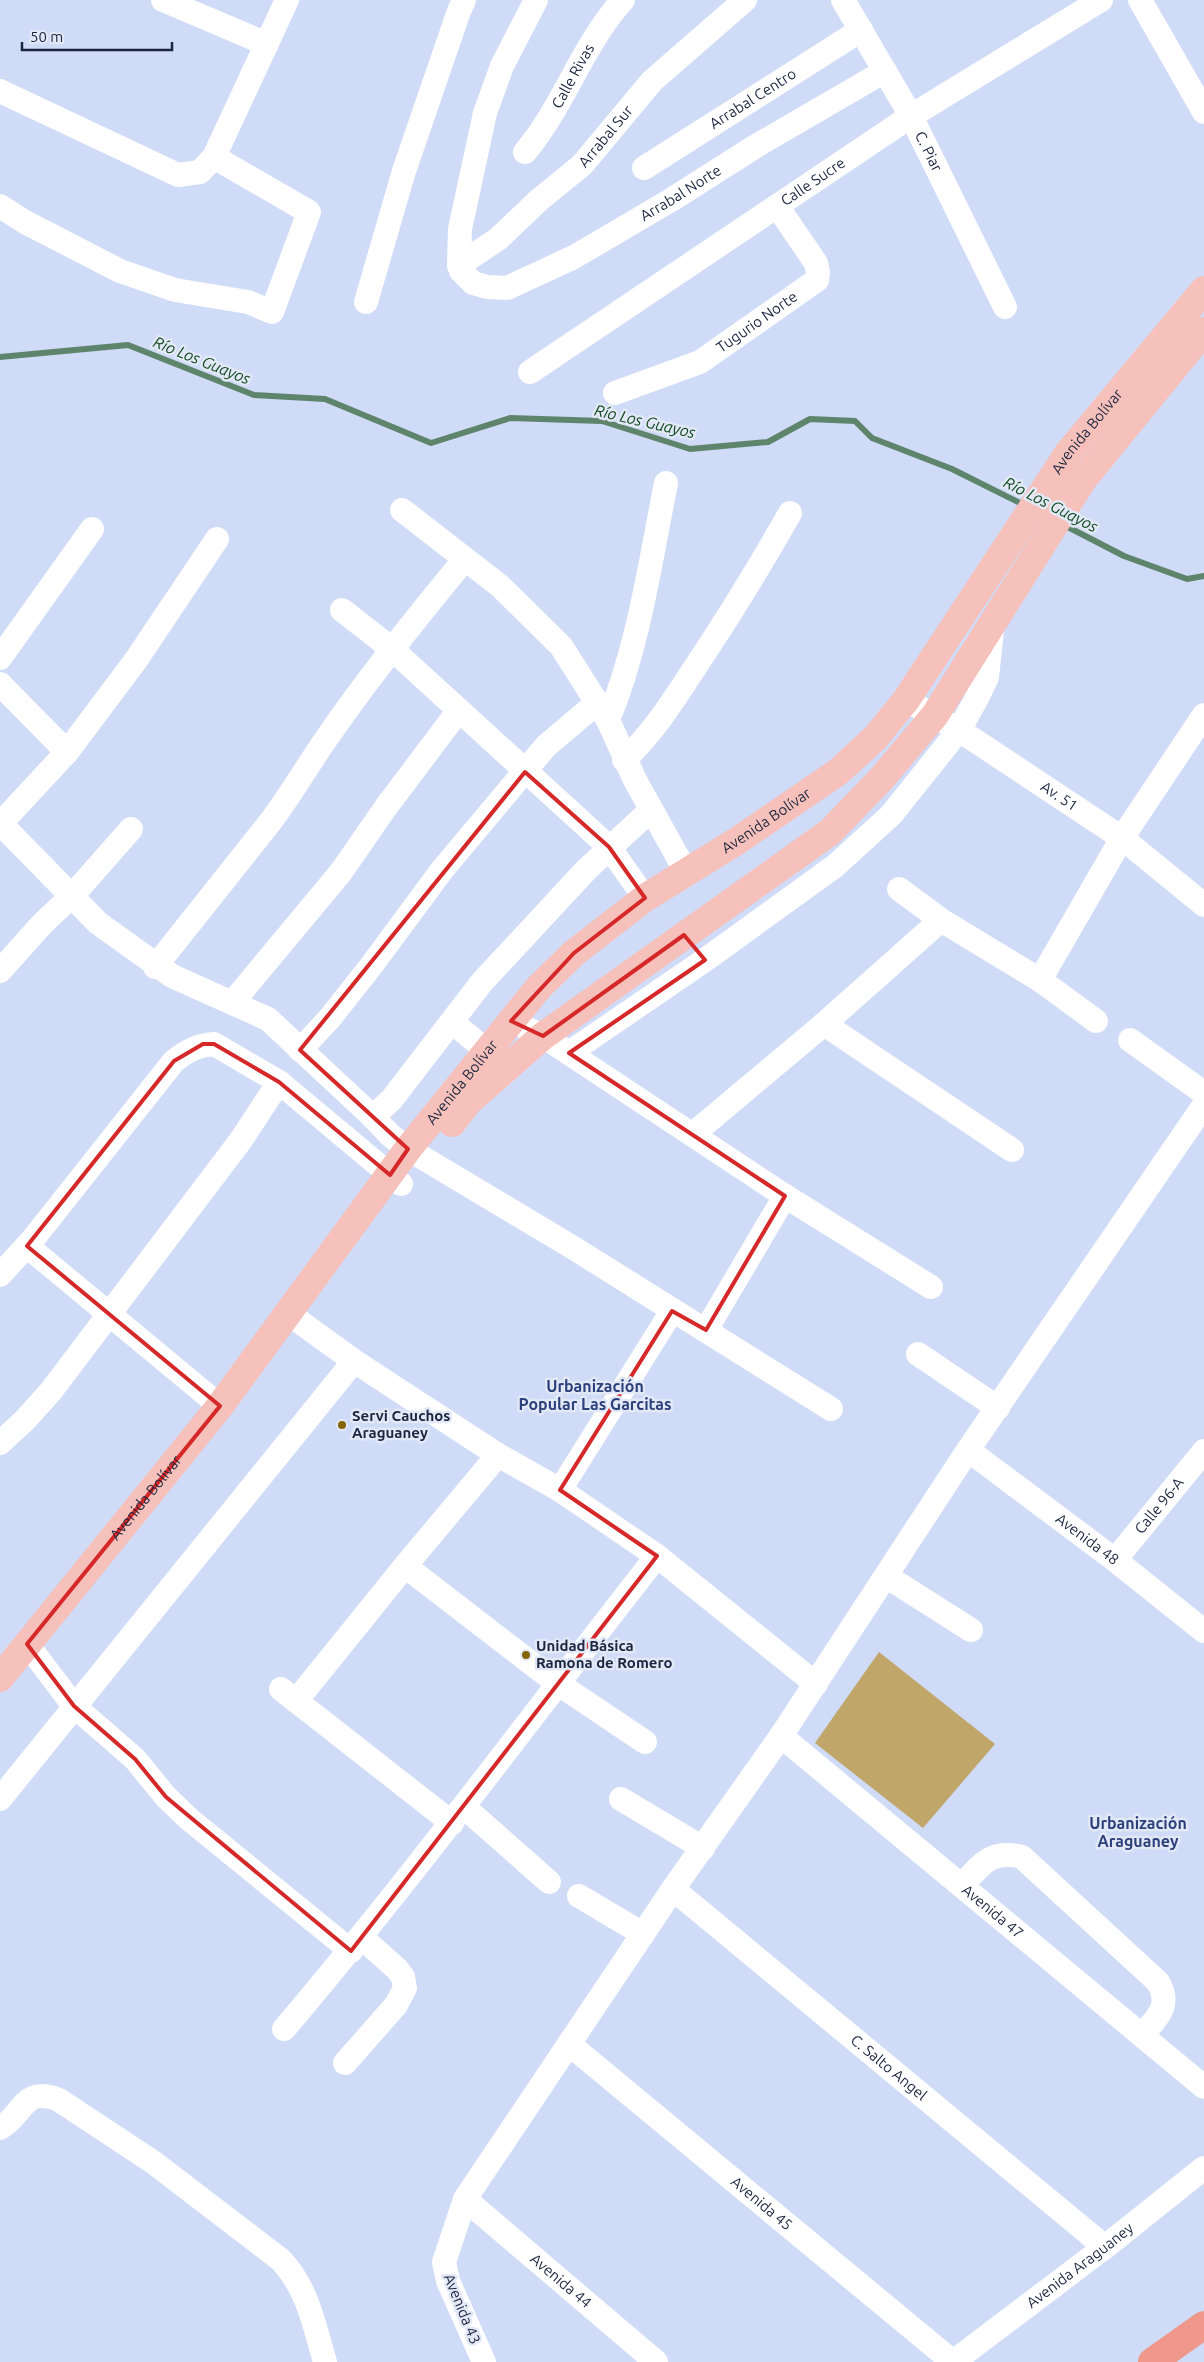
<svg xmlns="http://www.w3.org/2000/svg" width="1204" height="2362" viewBox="0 0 1204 2362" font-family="Ubuntu,sans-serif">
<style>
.green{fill:#c0a669}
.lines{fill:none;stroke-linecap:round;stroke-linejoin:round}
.stream{stroke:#5e856c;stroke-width:6}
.minor{stroke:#fff;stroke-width:24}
.major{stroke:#f6c1ba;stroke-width:28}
.highway{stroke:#f0978c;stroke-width:28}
.marked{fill:none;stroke:#d62828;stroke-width:4;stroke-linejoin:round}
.poi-dot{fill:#856500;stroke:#e2e8f6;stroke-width:2}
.labels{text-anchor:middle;stroke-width:5;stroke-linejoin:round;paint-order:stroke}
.street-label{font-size:15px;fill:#1b253f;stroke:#e2e8f6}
.poi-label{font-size:15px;font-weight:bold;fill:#1b253f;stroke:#e2e8f6;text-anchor:start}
.water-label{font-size:16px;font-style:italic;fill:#124b1f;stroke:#e2e8f6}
.neighbourhood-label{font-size:16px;font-weight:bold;fill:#2c417c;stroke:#e2e8f6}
</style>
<rect width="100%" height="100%" fill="#cfdbf7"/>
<polygon class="green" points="879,1652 995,1744 923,1828 815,1743"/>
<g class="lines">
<g class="stream">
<polyline points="0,357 128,345 254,395 325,399 431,443 510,418 602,421 690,449 768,442 810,419 855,421 872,438 952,469 1026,506"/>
<polyline points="1062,524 1124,556 1187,579 1204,576"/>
</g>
<g class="minor">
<polyline points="163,0 267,44"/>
<path id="s1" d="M536 0 502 66 485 113 460 229 459 265 461 271 473 283 487 287 507 288 574 257 671 200 756 146 885 71"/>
<path id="s2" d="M843 0 911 116 1005 307"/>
<polyline points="1140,0 1204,112"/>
<polyline points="0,91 178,175 200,172 214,157 287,0"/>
<path id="s3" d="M525 152C564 106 582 45 623 0"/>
<path id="s4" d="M644 168 861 30"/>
<polyline points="0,206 25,222 120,271 175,290 248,302 272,312 309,212 214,157"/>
<path id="s5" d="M459 265 498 239 539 200 582 165 652 81 745 0"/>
<polyline points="366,302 404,171 459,11 464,0"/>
<path id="s6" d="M530 372 911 116 1101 0"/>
<path id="s7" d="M615 393 700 362 817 280 818 272 816 263 777 206"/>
<polyline points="402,510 500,586 561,646 608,720 635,780 686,872"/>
<polyline points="342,610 392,649 609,847 645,898"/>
<polyline points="0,658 92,529"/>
<polyline points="0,684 67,752"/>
<path id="s8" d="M906 700 959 730 1122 838 1204 905"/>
<path d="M608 720C639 645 650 563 666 483"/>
<path d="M624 760C653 733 673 701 694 669 728 618 760 566 790 513"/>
<polyline points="0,824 67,752 136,660 217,539"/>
<polyline points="1,824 98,923 172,976 268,1019 373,1117 392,1099 482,982 587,869 651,810"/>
<polyline points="899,889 941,920 1040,980 1096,1021"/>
<path d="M155 967 271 821C290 796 306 768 324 742 367 679 416 618 465 559"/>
<polyline points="0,971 43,923 72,896 131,829"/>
<polyline points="1040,980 1122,838 1204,715"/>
<polyline points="232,1003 341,872 386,807 459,710"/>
<polyline points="511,1021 543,1036 785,1196 931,1287"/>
<polyline points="452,1022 487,1051"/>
<polyline points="824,1024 1012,1150"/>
<polyline points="1130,1040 1204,1093"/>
<polyline points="300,1050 330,1018 371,966 442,870 546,746 598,702"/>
<polyline points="569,1053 705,960 835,866 891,815 959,730 977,698 987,677 993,621"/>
<polyline points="373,1117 390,1135 408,1149 572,1247 831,1409"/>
<polyline points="693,1134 824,1024 941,920"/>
<polyline points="27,1246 220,1406"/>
<path d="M0 1275 33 1239 174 1061C187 1051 198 1045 214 1044L279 1082 401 1184"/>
<polyline points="289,1314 354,1361 498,1455 560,1490 657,1556 816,1684"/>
<polyline points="706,1330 785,1196"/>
<polyline points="918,1354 998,1408"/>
<polyline points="0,1443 25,1420 51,1391 241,1140 279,1082"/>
<path id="s9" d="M968 1450 1115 1560 1204 1631"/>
<polyline points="560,1490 672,1311"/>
<path id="s10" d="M1115 1560 1204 1451"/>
<polyline points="405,1566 557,1683 645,1742"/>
<polyline points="886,1576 971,1630"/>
<polyline points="27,1644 74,1706 135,1759 166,1797 189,1819 351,1951"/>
<polyline points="281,1689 452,1823"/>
<polyline points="296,1701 405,1566 498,1455"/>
<path id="s11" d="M781 1736 1204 2087"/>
<polyline points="0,1799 354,1361"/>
<polyline points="621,1799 703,1848"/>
<polyline points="464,1807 549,1882"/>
<path d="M962 1886C981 1864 991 1849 1022 1857L1158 1982C1172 2006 1157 2018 1142 2035"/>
<path id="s12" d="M673 1889 1105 2247"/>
<polyline points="579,1896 643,1934"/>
<path d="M284 2029C414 1876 533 1714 657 1556"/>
<path id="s13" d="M569 2044 953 2362 1105 2247 1204 2168"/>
<polyline points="345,2063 396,2005 405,1988 403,1977 397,1969 361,1937"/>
<path d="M0 2128C24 2115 23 2085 59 2100L153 2162 281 2260C308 2289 314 2325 325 2362"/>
<path id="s14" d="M465 2199 656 2362"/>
<polyline points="484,2362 448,2281 444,2262 465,2199 673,1889 781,1736 968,1450 1204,1105"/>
</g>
<g class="major">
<polyline points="452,1123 468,1102 543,1036 830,832 882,778 935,715 1082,481 1204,331"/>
<path id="s15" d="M0 1678 220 1406 408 1149 539 987 574 953 645 898 737 841 838 772 876 737 906 700 1069 452 1204 290"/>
</g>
<polyline class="highway" points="1152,2362 1204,2325"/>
</g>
<path class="marked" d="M525 772 609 847 645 898 574 953 511 1021 543 1036 684 935 705 960 569 1053 785 1196 706 1330 672 1311 560 1490 657 1556 351 1951 166 1797 135 1759 74 1706 27 1644 220 1406 27 1246 174 1061 203 1044H214L279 1082 390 1175 408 1149 300 1050Z"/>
<g class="poi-dot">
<circle cx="342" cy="1425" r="5"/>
<circle cx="526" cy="1655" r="5"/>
</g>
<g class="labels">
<g class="street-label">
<text dy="5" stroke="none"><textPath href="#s3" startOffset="90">Calle Rivas</textPath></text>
<text dy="5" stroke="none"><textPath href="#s4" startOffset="129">Arrabal Centro</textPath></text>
<text dy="5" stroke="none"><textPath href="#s5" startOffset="196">Arrabal Sur</textPath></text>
<text dy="5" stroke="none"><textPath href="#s2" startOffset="174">C. Piar</textPath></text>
<text dy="5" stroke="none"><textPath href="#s6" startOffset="341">Calle Sucre</textPath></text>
<text dy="5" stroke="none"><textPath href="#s1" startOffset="535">Arrabal Norte</textPath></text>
<text dy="5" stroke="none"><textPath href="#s7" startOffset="160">Tugurio Norte</textPath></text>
<text dy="5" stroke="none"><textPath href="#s15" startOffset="1669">Avenida Bolívar</textPath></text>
<text dy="5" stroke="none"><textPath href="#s8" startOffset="181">Av. 51</textPath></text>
<text dy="5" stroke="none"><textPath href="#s15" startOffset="1159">Avenida Bolívar</textPath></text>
<text dy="5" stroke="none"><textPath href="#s15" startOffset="754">Avenida Bolívar</textPath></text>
<text dy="5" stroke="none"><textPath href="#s15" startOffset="232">Avenida Bolívar</textPath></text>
<text dy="5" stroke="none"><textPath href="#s10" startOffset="70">Calle 96-A</textPath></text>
<text dy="5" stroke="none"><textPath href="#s9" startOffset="149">Avenida 48</textPath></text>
<text dy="5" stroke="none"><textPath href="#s11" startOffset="275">Avenida 47</textPath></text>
<text dy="5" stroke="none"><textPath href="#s12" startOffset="280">C. Salto Angel</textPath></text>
<text dy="5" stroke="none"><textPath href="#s13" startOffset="250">Avenida 45</textPath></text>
<text dy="5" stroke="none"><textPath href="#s13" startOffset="658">Avenida Araguaney</textPath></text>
<text dy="5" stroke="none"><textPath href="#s14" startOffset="126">Avenida 44</textPath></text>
<text transform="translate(462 2309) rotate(68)" y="5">Avenida 43</text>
</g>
<g class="poi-label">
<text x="352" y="1421">Servi Cauchos<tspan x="352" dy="17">Araguaney</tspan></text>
<text x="536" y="1651">Unidad Básica<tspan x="536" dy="17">Ramona de Romero</tspan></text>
</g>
<g class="water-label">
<text transform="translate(202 360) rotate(22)" y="6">Río Los Guayos</text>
<text transform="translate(645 421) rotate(13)" y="6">Río Los Guayos</text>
<text transform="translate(1051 504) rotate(27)" y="6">Río Los Guayos</text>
</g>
<g class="neighbourhood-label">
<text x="595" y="1392">Urbanización<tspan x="595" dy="18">Popular Las Garcitas</tspan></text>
<text x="1138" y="1829">Urbanización<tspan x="1138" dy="18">Araguaney</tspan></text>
</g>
</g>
<path d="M22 42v8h150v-8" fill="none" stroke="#1b253f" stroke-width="2.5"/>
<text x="30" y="42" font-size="15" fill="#1b253f" stroke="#e2e8f6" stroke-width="4" paint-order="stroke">50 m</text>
</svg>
